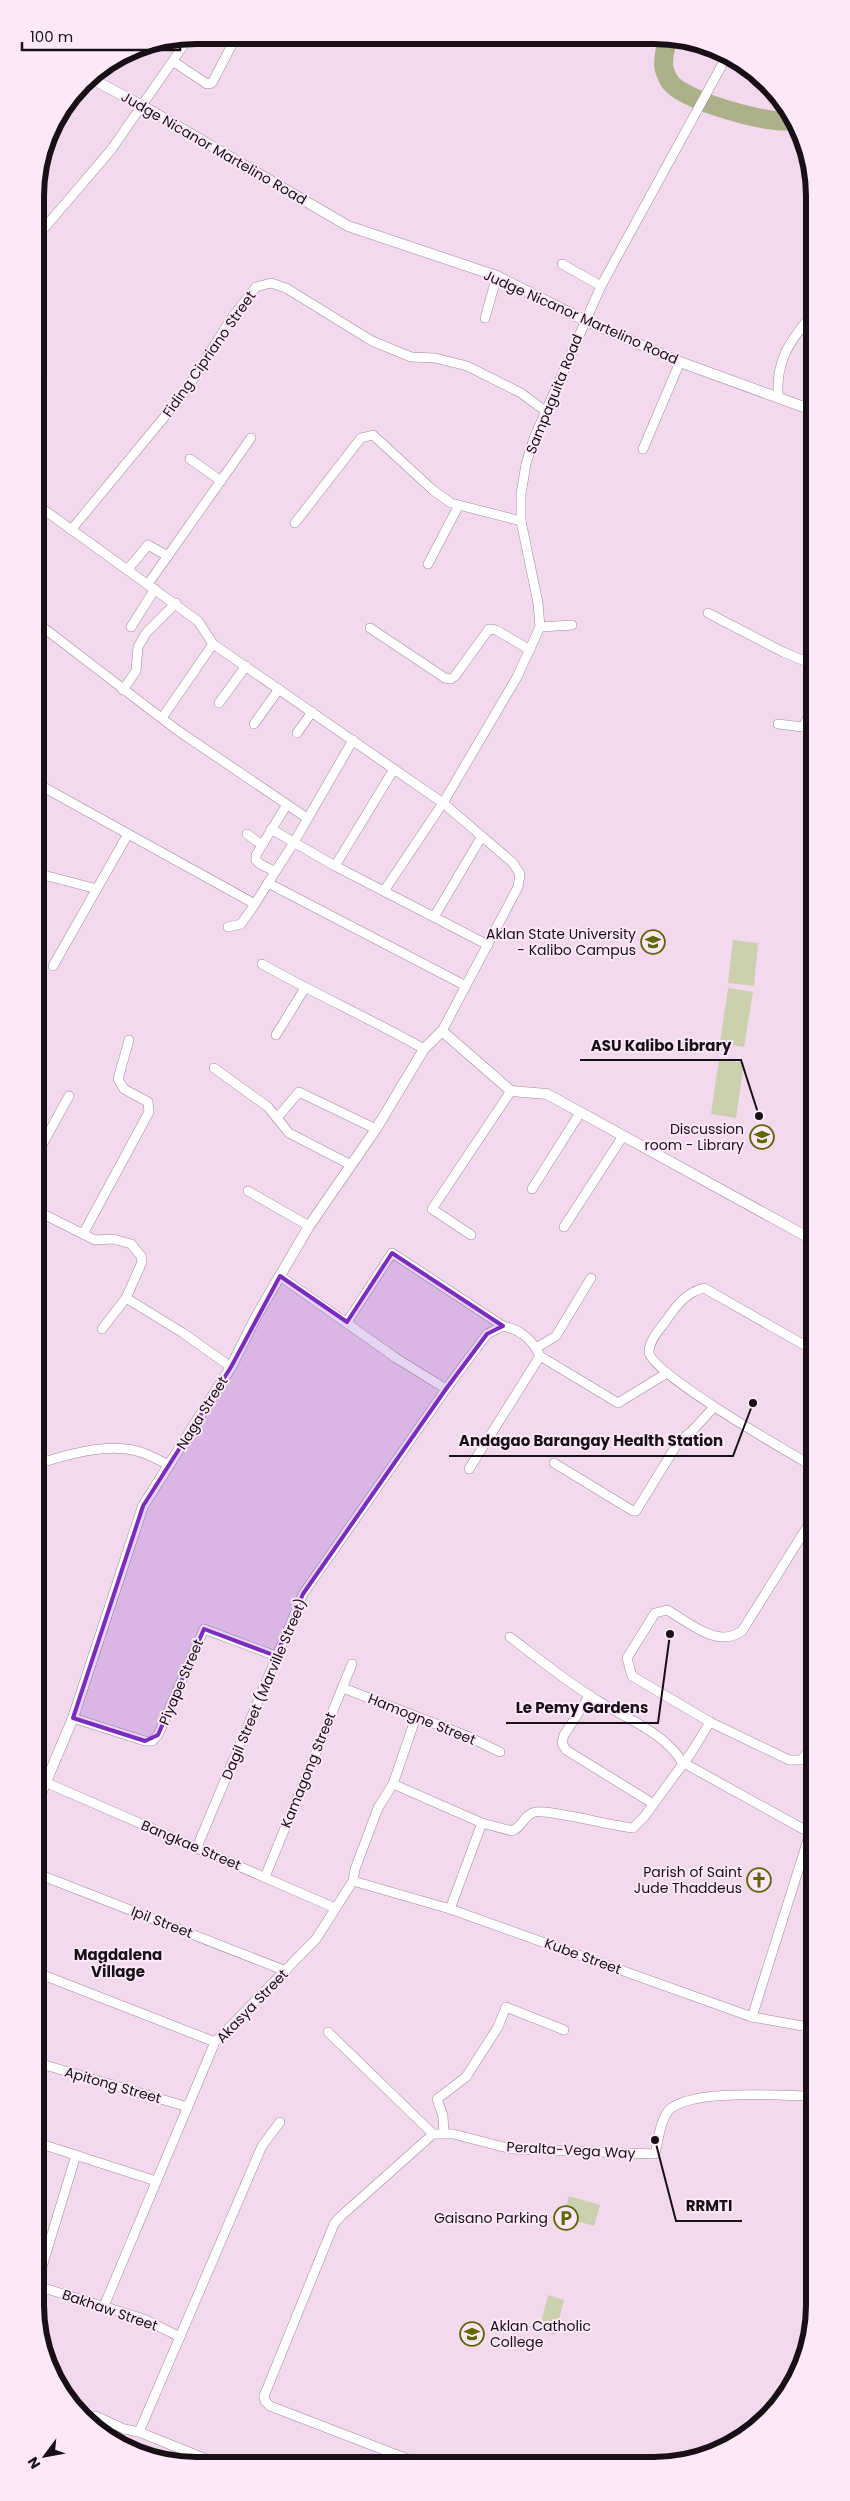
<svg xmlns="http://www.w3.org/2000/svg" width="850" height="2501" viewBox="0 0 850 2501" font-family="Poppins,sans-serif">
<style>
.green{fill:#cbd0ae}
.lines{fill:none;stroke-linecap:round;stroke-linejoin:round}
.river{stroke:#acb189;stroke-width:19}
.minor-casing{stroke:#a0889c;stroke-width:10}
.tertiary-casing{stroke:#a0889c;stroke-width:11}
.minor{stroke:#fff;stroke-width:9}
.tertiary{stroke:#fff;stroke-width:10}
.marked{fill:#7b2cbf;fill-opacity:0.2;stroke:#7b2cbf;stroke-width:4;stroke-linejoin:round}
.labels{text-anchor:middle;stroke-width:4;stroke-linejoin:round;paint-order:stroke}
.street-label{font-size:14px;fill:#191017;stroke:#fce8f9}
.poi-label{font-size:14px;fill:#191017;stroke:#fce8f9;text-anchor:end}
.neighbourhood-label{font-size:15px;font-weight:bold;fill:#191017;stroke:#fce8f9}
.rim{fill:none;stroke:#191017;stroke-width:6}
.leader{fill:none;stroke:#191017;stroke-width:2}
.callout-dot{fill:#191017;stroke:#fce8f9;stroke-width:2}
.callout-label{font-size:15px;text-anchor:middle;font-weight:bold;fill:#191017;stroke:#fce8f9;stroke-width:4;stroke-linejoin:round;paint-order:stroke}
</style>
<rect width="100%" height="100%" fill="#f2d9ee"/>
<g class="green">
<polygon points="733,940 758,943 754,986 728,983"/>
<polygon points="728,988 753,992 744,1047 720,1043"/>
<polygon points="719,1059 744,1063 736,1118 711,1114"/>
<polygon points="569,2196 600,2205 594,2226 563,2217"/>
<polygon points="548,2295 564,2300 555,2335 539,2330"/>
</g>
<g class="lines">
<path class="river" d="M667 38C665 56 659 65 670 82 682 100 774 127 795 120"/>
<g class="minor-casing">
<g id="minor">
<polyline points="174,62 207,84 212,83 237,35"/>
<polyline points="35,239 111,150 190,36"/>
<polyline points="562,264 601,286"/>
<polyline points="485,318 497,276"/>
<path d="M778 397C776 359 789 343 812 314"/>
<polyline points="643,449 680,362"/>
<polyline points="190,459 221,481"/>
<polyline points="36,504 198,621 213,644 443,803 513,863 520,874 518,887 442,1031"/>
<polyline points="295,523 361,438 373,435 434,491 451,503 521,521"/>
<polyline points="71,530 185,392 233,316 256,287 271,283 286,288 372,341 411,357 435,358 467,366 521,393 545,411"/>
<polyline points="428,564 459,505"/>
<polyline points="128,569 148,545 168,556"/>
<polyline points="148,584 251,438"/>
<polyline points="708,613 783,652 812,664"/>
<polyline points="36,622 177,730 307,818"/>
<polyline points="131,627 155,589"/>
<polyline points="540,627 572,625"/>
<polyline points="370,628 445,678 451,679 455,676 489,629 496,630 530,650"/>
<polyline points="123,690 136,671 138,647 146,633 176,603"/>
<polyline points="219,703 246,666"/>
<polyline points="162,718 213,644"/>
<polyline points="254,724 279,689"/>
<polyline points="778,724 803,727 813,707"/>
<polyline points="297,733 312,712"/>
<polyline points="353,740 293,844 268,883 466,986"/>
<polyline points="36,783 255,904 268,883"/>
<polyline points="271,829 335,866 488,945"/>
<polyline points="247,834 262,845"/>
<polyline points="335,866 394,769"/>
<polyline points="274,871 260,864 256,860 256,855 286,806"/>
<polyline points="36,873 97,889"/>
<polyline points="384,891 443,803 517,677 540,627 538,603 521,521 521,494 526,464 534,438 601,286 728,54"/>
<polyline points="434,917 482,836"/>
<polyline points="228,927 241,924 255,904"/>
<path d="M262 964C315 994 371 1019 424 1049"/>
<polyline points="53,966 128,834"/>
<polyline points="276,1035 305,988"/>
<polyline points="214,1068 268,1107 289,1133 351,1165"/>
<polyline points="277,1118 299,1092 376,1129"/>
<polyline points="37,1154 69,1096"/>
<polyline points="532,1189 580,1113"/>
<polyline points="248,1191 309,1226"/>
<polyline points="37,1211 95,1240 113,1239 131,1244 141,1256 142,1262 126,1298 183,1333 231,1367"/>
<polyline points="564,1227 623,1136"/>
<polyline points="83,1234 149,1112 148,1102 124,1089 118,1079 129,1040"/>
<polyline points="471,1235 432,1209 511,1091"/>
<polyline points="280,1276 396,1358 446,1389"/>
<polyline points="347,1322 392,1253 503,1326"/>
<polyline points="102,1329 126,1298"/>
<polyline points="536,1348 556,1336 591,1278"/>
<path d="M813 1350 704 1288C685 1293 676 1306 665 1322 659 1330 649 1341 649 1352 650 1373 790 1453 814 1467"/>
<polyline points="554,1463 633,1511 636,1511 679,1441 692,1431 714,1407"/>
<path d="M37 1464C66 1455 102 1444 133 1450 145 1452 158 1460 169 1465"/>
<polyline points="469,1469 540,1356 618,1403 667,1373"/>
<path d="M814 1516 742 1631C717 1649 689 1622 667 1610L655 1613 627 1658 632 1676 710 1722 789 1760H801L814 1745"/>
<path d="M510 1637C539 1659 568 1683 600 1702 627 1719 665 1733 682 1762"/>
<polyline points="343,1688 467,1736 500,1752"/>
<polyline points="590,1695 564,1735 562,1743 566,1750 652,1803"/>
<polyline points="73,1718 145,1741 152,1741 158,1735 204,1629 276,1656"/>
<polyline points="682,1762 814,1835"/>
<polyline points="47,1783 335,1908"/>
<path d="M393 1784 482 1823 512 1831C523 1827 523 1815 535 1812 546 1809 614 1826 633 1828L644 1817 691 1753 710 1722"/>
<path d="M197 1847 303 1594 446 1389 487 1334 503 1326C521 1330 532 1339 540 1356"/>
<polyline points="38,1874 286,1971"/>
<polyline points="265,1877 352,1664"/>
<polyline points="353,1881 450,1909 752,2017 814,2028"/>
<polyline points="450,1909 482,1823"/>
<polyline points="38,1973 215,2042"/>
<polyline points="752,2017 810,1833"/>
<polyline points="328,2032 433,2134"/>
<polyline points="38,2063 188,2107"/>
<polyline points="444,2133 443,2116 437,2099 466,2077 498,2027 506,2007 564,2030"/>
<polyline points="38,2143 156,2181"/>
<polyline points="38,2280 76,2155"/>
<polyline points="38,2289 47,2289 144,2319 180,2337"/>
<polyline points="104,2306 215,2042 316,1939 353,1881 355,1869 378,1808 393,1784 416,1717"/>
<polyline points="96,2416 124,2429 139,2432 216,2463"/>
<polyline points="139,2432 262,2146 280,2122"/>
<polyline points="180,2463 185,2451"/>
<path d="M418 2463 270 2406 265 2401 264 2396 334 2224 340 2217 433 2134H453L511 2149 655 2154C658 2142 660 2120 669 2110 692 2088 782 2096 814 2096"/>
</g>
</g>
<g class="tertiary-casing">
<g id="tertiary">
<polyline points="88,77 143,106 348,226 497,276 584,320 680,362 812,410"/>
<polyline points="37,1803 73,1718 143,1506 231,1367 256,1317 309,1226 376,1129 424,1049 442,1031 511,1091 547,1094 813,1240"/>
</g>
</g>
<use href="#minor" class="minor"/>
<use href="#tertiary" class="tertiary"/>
</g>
<path class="marked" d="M392 1253 503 1326 487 1334 446 1389 303 1594 276 1656 204 1629 158 1735 145 1741 73 1718 143 1506 231 1367 280 1276 347 1322Z"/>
<defs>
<g id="university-ring" transform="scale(1.25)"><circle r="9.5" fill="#fce8f9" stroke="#5f6605" stroke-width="1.5"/><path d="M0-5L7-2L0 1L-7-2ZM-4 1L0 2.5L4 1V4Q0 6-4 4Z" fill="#5f6605"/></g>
<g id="school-ring" transform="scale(1.25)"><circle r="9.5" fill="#fce8f9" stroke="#5f6605" stroke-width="1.5"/><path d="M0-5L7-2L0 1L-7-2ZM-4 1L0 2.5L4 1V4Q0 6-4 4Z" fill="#5f6605"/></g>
<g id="church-ring" transform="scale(1.25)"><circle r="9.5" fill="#fce8f9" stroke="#5f6605" stroke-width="1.5"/><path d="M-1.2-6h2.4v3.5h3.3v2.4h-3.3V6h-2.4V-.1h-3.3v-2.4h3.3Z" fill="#5f6605"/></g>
<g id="parking-ring" transform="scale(1.25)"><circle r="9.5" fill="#fce8f9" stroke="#5f6605" stroke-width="1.5"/><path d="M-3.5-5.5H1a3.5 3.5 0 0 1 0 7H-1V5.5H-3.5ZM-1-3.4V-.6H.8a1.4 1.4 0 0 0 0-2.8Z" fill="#5f6605"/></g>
</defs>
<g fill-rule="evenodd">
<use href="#university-ring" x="653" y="942"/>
<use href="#school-ring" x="762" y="1137"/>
<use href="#church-ring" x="759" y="1880"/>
<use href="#parking-ring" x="566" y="2218"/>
<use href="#university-ring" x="472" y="2334"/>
</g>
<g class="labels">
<g class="street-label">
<text transform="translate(214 148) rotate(30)" y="5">Judge Nicanor Martelino Road</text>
<text transform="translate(581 317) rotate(24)" y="5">Judge Nicanor Martelino Road</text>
<text transform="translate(209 354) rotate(-55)" y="5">Fiding Cipriano Street</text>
<text transform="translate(554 394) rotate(-68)" y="5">Sampaguita Road</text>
<text transform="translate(202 1413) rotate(-58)" y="5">Naga Street</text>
<text transform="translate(181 1682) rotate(-67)" y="5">Piyape Street</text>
<text transform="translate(264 1689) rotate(-67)" y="5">Dagil Street (Marville Street)</text>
<text transform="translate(422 1719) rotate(22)" y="5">Hamogne Street</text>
<text transform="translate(308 1770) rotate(-68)" y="5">Kamagong Street</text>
<text transform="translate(191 1845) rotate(23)" y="5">Bangkae Street</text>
<text transform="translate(162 1922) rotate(21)" y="5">Ipil Street</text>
<text transform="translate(583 1956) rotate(20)" y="5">Kube Street</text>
<text transform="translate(252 2006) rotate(-46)" y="5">Akasya Street</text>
<text transform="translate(113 2085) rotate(16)" y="5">Apitong Street</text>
<text transform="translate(571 2150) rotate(3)" y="5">Peralta-Vega Way</text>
<text transform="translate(110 2310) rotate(19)" y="5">Bakhaw Street</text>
</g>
<g class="poi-label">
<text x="636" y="939">Aklan State University<tspan x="636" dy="16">- Kalibo Campus</tspan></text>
<text x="744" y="1134">Discussion<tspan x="744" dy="16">room - Library</tspan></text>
<text x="742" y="1877">Parish of Saint<tspan x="742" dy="16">Jude Thaddeus</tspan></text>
<text x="548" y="2223">Gaisano Parking</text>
<text x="490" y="2331" text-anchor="start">Aklan Catholic<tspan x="490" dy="16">College</tspan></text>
</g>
<g class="neighbourhood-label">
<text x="118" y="1960">Magdalena<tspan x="118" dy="17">Village</tspan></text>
</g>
</g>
<path d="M0 0H850V2501H0ZM196 44H654A152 152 0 0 1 806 196V2305A152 152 0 0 1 654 2457H196A152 152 0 0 1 44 2305V196A152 152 0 0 1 196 44Z" fill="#fce8f9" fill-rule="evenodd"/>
<path class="rim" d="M196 44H654A152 152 0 0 1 806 196V2305A152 152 0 0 1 654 2457H196A152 152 0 0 1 44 2305V196A152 152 0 0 1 196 44Z"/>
<path class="leader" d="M759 1116L741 1060H580M753 1403L733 1456H449M670 1634L658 1723H506M655 2140L676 2221H742"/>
<g class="callout-dot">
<circle cx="759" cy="1116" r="5"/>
<circle cx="753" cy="1403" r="5"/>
<circle cx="670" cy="1634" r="5"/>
<circle cx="655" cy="2140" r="5"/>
</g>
<g class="callout-label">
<text x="661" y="1051">ASU Kalibo Library</text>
<text x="591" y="1446">Andagao Barangay Health Station</text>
<text x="582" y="1713">Le Pemy Gardens</text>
<text x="709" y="2211">RRMTI</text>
</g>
<g transform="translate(45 2456) rotate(238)" stroke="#fce8f9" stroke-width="4" paint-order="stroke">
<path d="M0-4L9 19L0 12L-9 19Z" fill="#191017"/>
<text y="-8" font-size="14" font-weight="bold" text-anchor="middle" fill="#191017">N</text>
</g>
<path d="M22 42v8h158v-8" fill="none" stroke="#191017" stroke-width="2.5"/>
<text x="30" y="42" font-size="15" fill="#191017" stroke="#fce8f9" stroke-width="4" paint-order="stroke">100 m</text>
</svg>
